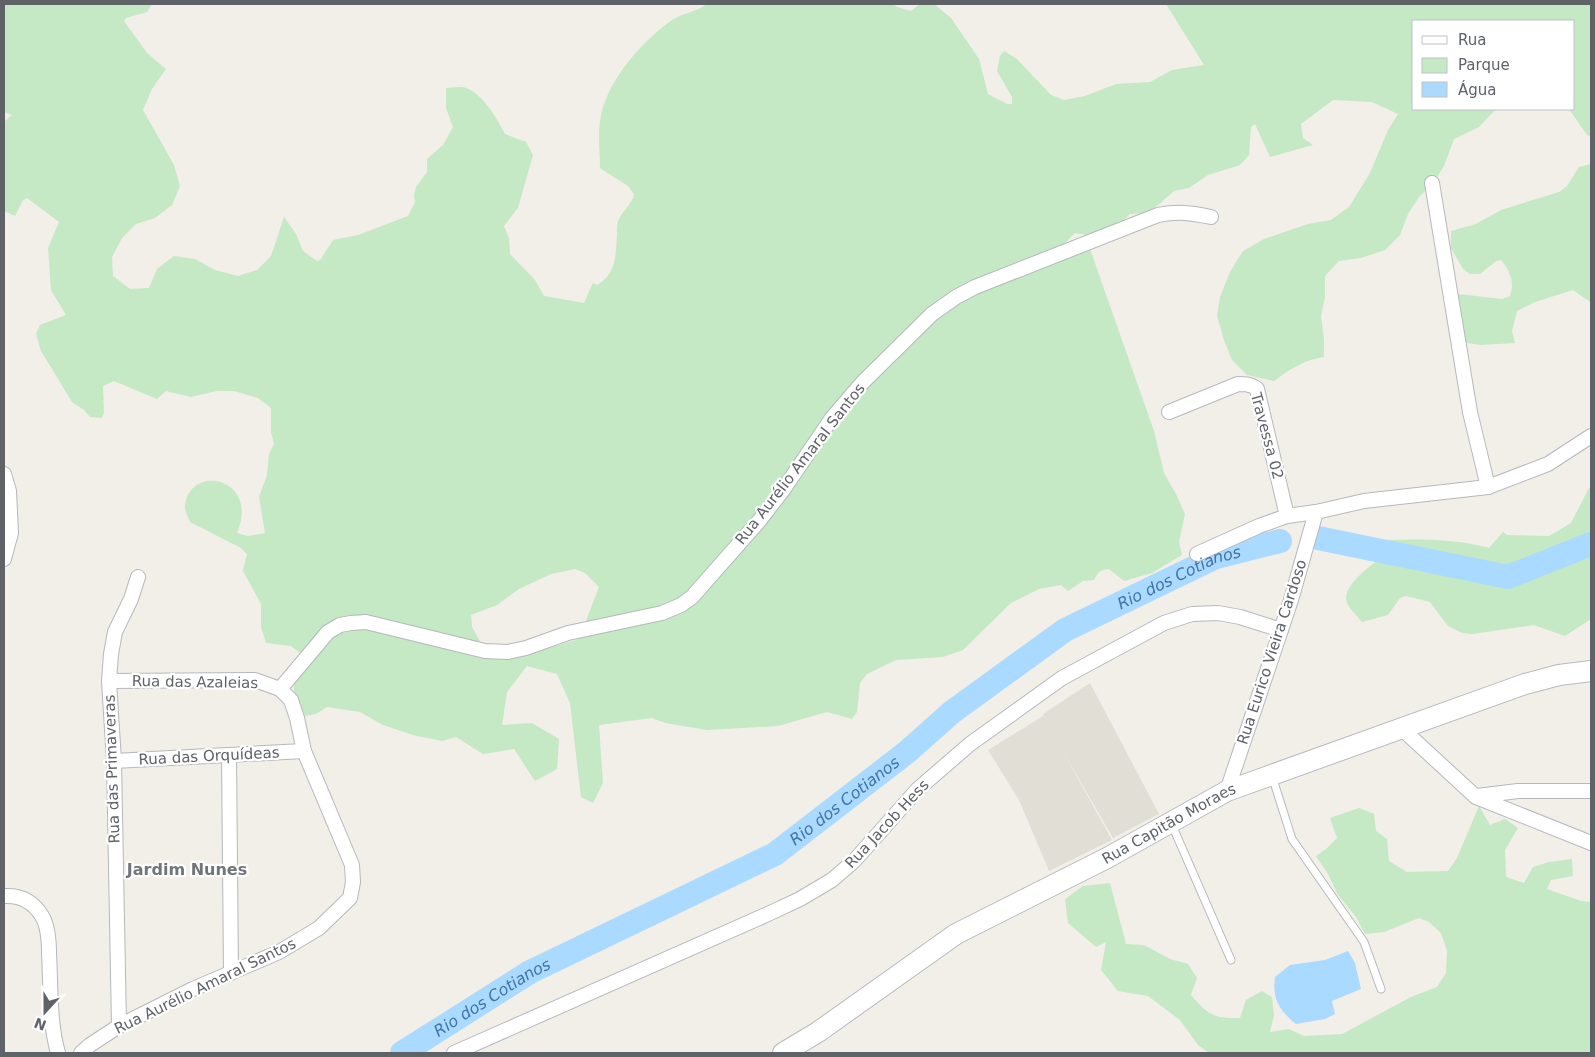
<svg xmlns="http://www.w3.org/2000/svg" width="1595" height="1057" viewBox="0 0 1595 1057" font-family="'DejaVu Sans',sans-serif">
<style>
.education{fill:#e1ded6}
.green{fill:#c5e8c5;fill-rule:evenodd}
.water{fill:#aadaff}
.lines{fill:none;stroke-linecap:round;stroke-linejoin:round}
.river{stroke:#aadaff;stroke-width:24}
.lane-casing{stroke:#b5b8bc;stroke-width:9}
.street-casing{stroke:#b5b8bc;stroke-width:16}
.secondary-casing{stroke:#b6babf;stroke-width:22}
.lane{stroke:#fff;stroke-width:7}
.street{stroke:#fff;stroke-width:14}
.secondary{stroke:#fff;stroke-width:20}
.labels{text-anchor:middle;stroke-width:4.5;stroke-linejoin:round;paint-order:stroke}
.street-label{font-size:15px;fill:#5f6368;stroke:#fff}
.water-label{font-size:16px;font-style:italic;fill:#4174aa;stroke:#fff}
.neighbourhood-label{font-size:16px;font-weight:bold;fill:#70757a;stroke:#fff}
</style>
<rect width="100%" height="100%" fill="#f1efe8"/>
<polygon class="education" points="1090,683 1159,814 1113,838 1061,748 1112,840 1049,871 1019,800 988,750 1043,716 1043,714"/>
<g class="green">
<path d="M4 4H152L147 12 126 18 124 21 147 53 166 69 152 89 143 110 174 165 180 186 172 205 155 218 136 224 122 238 112 257 113 276 130 289 149 288 157 269 174 256 195 259 215 270 238 276 257 270 271 256 284 217 296 234 303 251 317 261 321 259 333 240 358 235 408 216 415 202 414 195 416 187 427 172V159L443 145 453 127 446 108V88C452 88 461 86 466 88 484 95 497 119 505 134L526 142 533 155 518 208 504 226 509 238 510 254 535 280 544 296 584 303 593 283 597 285C617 274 616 253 617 233 617 229 617 224 618 221 622 211 632 205 634 194L628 186 600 168C600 153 598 136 600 121 605 83 641 42 672 20 683 13 696 12 707 4H893L897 7 911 11 920 4H934L951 18 979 59 988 94 1007 104H1012V97L997 71 1000 56 1004 51 1017 59 1051 95 1064 100 1085 96 1116 84 1150 82 1172 70 1204 65 1166 4H1591V136L1587 135 1569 109H1574V21H1414V109H1496L1479 127 1454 139 1444 166 1434 182 1419 197 1408 214 1400 235 1385 250 1361 258 1339 261 1325 276V297L1321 316 1324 339V357C1304 360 1290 369 1274 381L1247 375 1232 360 1224 340 1217 316 1220 297 1230 272 1243 251 1264 239 1308 224 1331 220 1349 207 1370 173 1388 130 1398 114 1372 102 1333 100 1301 124 1303 138 1313 145 1270 157 1255 124 1251 127 1249 155 1240 165 1208 175 1189 188 1174 191 1149 213 1130 214 1117 226 1098 237 1075 233 1061 247 1090 249 1154 431 1164 473 1176 494 1185 514 1179 542 1182 555 1152 573 1124 581 1109 569C1100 570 1098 572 1094 580L1083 581 1068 591 1061 585 1039 589 1011 603 963 650 943 657 896 660 867 674 860 683 857 712 852 719 827 712 778 726 707 730 665 723 652 718 599 725 603 783 593 803 581 797 570 703 557 674 527 666 507 692 502 725 532 723 559 739 557 769 535 781 514 749 483 754 456 737 442 741 413 735 383 725 360 712 327 707 316 714 305 716 294 690V680L308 659 291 646 266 643 261 627V604L243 571 247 554 241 548 190 522C188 517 184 509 185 504 192 463 260 478 237 533L248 536 265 533 259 497 267 475 269 454 274 444 271 432V408L258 398 234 391H217L191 397 166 391 157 399 114 381 103 386 104 413 102 418 90 417 84 410 72 402 41 351 36 334 40 325 66 315 51 290 48 248 59 222 27 198 23 200 15 216 4 211V122L12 115 4 112ZM575 569 585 573 599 587 579 639 519 657 484 648 472 627 471 615 497 605 519 589 551 574Z"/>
<path d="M1591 164V322L1590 302 1573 290 1535 302 1517 311 1512 331 1515 343 1480 345 1461 342 1450 293 1502 299 1510 296C1515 282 1510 271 1501 260L1496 261 1480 274H1470L1463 269 1451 248V231L1476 224 1501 210 1559 192 1567 186 1579 167Z"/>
<path d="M1589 488H1591V619L1565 636 1534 625 1472 634 1462 633 1448 626 1430 602 1406 596 1400 598 1388 615 1362 622C1357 616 1350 609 1347 603 1340 585 1377 561 1389 552L1382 540C1419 539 1453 538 1489 548L1503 532 1507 535 1549 536 1571 523Z"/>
<path d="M1479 806 1490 825 1505 819 1518 828 1505 850 1506 877 1524 883 1533 867 1549 862 1572 859 1573 876 1551 880 1547 889 1581 901 1591 902V1053H1209L1198 1045 1180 1020 1148 996 1118 991 1101 970 1106 942 1096 947 1068 923 1065 899 1083 886 1110 883 1126 944 1144 945 1170 959 1188 964 1197 978 1191 995C1207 1014 1214 1019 1240 1018L1246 1000 1262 991 1272 997 1274 1015 1270 1032 1289 1029 1304 1036 1342 1034 1411 997 1437 987 1446 973 1447 951 1441 933 1429 922 1419 918 1384 932 1365 934 1356 917 1338 895 1328 874 1316 856 1326 849 1337 838 1330 818 1359 808 1374 814 1376 831 1387 839 1389 861 1407 872 1448 871 1457 858Z"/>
</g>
<path class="water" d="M1348 951 1355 963 1361 989 1332 1001 1335 1014 1325 1019 1296 1024C1279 1010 1272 999 1275 977L1290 965 1325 960Z"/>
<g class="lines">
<g class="river">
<polyline points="1318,538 1508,577 1591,544"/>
<path id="s1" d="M402 1053 530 972 775 854 907 752 952 712 1065 630 1216 557 1280 541"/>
</g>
<g class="lane-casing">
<g id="lane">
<polyline points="1272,776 1292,839 1364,942 1381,989"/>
<polyline points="1172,825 1231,960"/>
</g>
</g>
<g class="street-casing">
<g id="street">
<polyline points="1432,183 1470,412 1488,487"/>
<path d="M1169 412 1238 384C1245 384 1251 384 1257 389L1287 516"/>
<polyline points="4,474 9,491 11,533 4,559"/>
<polyline points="1197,554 1259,526 1287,516 1316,512"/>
<polyline points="109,681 255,680 280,689"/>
<polyline points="1401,728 1476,797 1591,843"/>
<polyline points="229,755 231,973"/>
<polyline points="114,761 304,751"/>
<polyline points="1227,791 1291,600 1316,512 1364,501 1488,487 1548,464 1591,436"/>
<polyline points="1477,796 1518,791 1591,791"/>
<path d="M4 896C20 895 33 901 42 916 48 926 49 942 49 953 51 987 49 1021 58 1053"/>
<polyline points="119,1026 114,761 109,681 111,654 115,632 131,599 138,577"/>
<path d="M81 1053 90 1045 119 1026 193 989 279 952 319 928 350 898 353 882 352 865 304 751 297 718 291 700 280 689 328 632 340 625 351 623 366 622 485 651 508 652 526 648 568 633 662 613 681 605 692 597 759 521 783 490 832 418 862 383 932 314 956 297 975 287 1158 215C1179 211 1191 213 1211 217"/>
<polyline points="454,1053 768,914 800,899 832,880 854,861 918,789 970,744 1062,678 1164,623 1192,614 1218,613 1240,617 1281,630"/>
</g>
</g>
<g class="secondary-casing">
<g id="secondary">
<path id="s2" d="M783 1053 818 1032 956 934 1107 858 1227 791 1525 684 1559 675 1591 671"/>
</g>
</g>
<use href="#lane" class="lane"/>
<use href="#street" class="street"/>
<use href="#secondary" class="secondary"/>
</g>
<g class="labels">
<g class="street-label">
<text transform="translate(1267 436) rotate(75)" y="5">Travessa 02</text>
<text transform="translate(800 464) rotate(-52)" y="5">Rua Aurélio Amaral Santos</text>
<text transform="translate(1272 652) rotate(-72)" y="5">Rua Eurico Vieira Cardoso</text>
<text transform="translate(195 682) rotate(1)" y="5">Rua das Azaleias</text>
<text transform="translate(209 756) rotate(-3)" y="5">Rua das Orquídeas</text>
<text transform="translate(112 769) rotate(-92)" y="5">Rua das Primaveras</text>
<text transform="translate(887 824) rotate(-47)" y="5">Rua Jacob Hess</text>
<text dy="5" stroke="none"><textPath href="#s2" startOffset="450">Rua Capitão Moraes</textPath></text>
<text transform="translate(205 986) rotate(-26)" y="5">Rua Aurélio Amaral Santos</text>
</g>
<g class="water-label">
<text dy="6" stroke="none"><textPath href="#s1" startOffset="916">Rio dos Cotianos</textPath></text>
<text dy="6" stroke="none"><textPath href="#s1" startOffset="511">Rio dos Cotianos</textPath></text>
<text dy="6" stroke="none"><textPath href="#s1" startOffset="106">Rio dos Cotianos</textPath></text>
</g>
<g class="neighbourhood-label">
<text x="187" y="875">Jardim Nunes</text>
</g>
</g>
<rect width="1595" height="1057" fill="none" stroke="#5f6368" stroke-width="10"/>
<rect x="1412" y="20" width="162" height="90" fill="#ffffff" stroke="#bfc1c3"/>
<rect x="1422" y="36" width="25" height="8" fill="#ffffff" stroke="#bfc1c3"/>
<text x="1458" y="45" font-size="15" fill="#5f6368">Rua</text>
<rect x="1422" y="58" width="25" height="15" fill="#c5e8c5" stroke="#bfc1c3"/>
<text x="1458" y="70" font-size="15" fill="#5f6368">Parque</text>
<rect x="1422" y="82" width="25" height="15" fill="#aadaff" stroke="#bfc1c3"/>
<text x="1458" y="95" font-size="15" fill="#5f6368">Água</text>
<g transform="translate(45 1012) rotate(201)" stroke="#ffffff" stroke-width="4" paint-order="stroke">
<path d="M0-4L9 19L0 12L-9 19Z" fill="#5f6368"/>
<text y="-8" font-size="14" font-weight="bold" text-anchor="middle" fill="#5f6368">N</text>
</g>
</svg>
